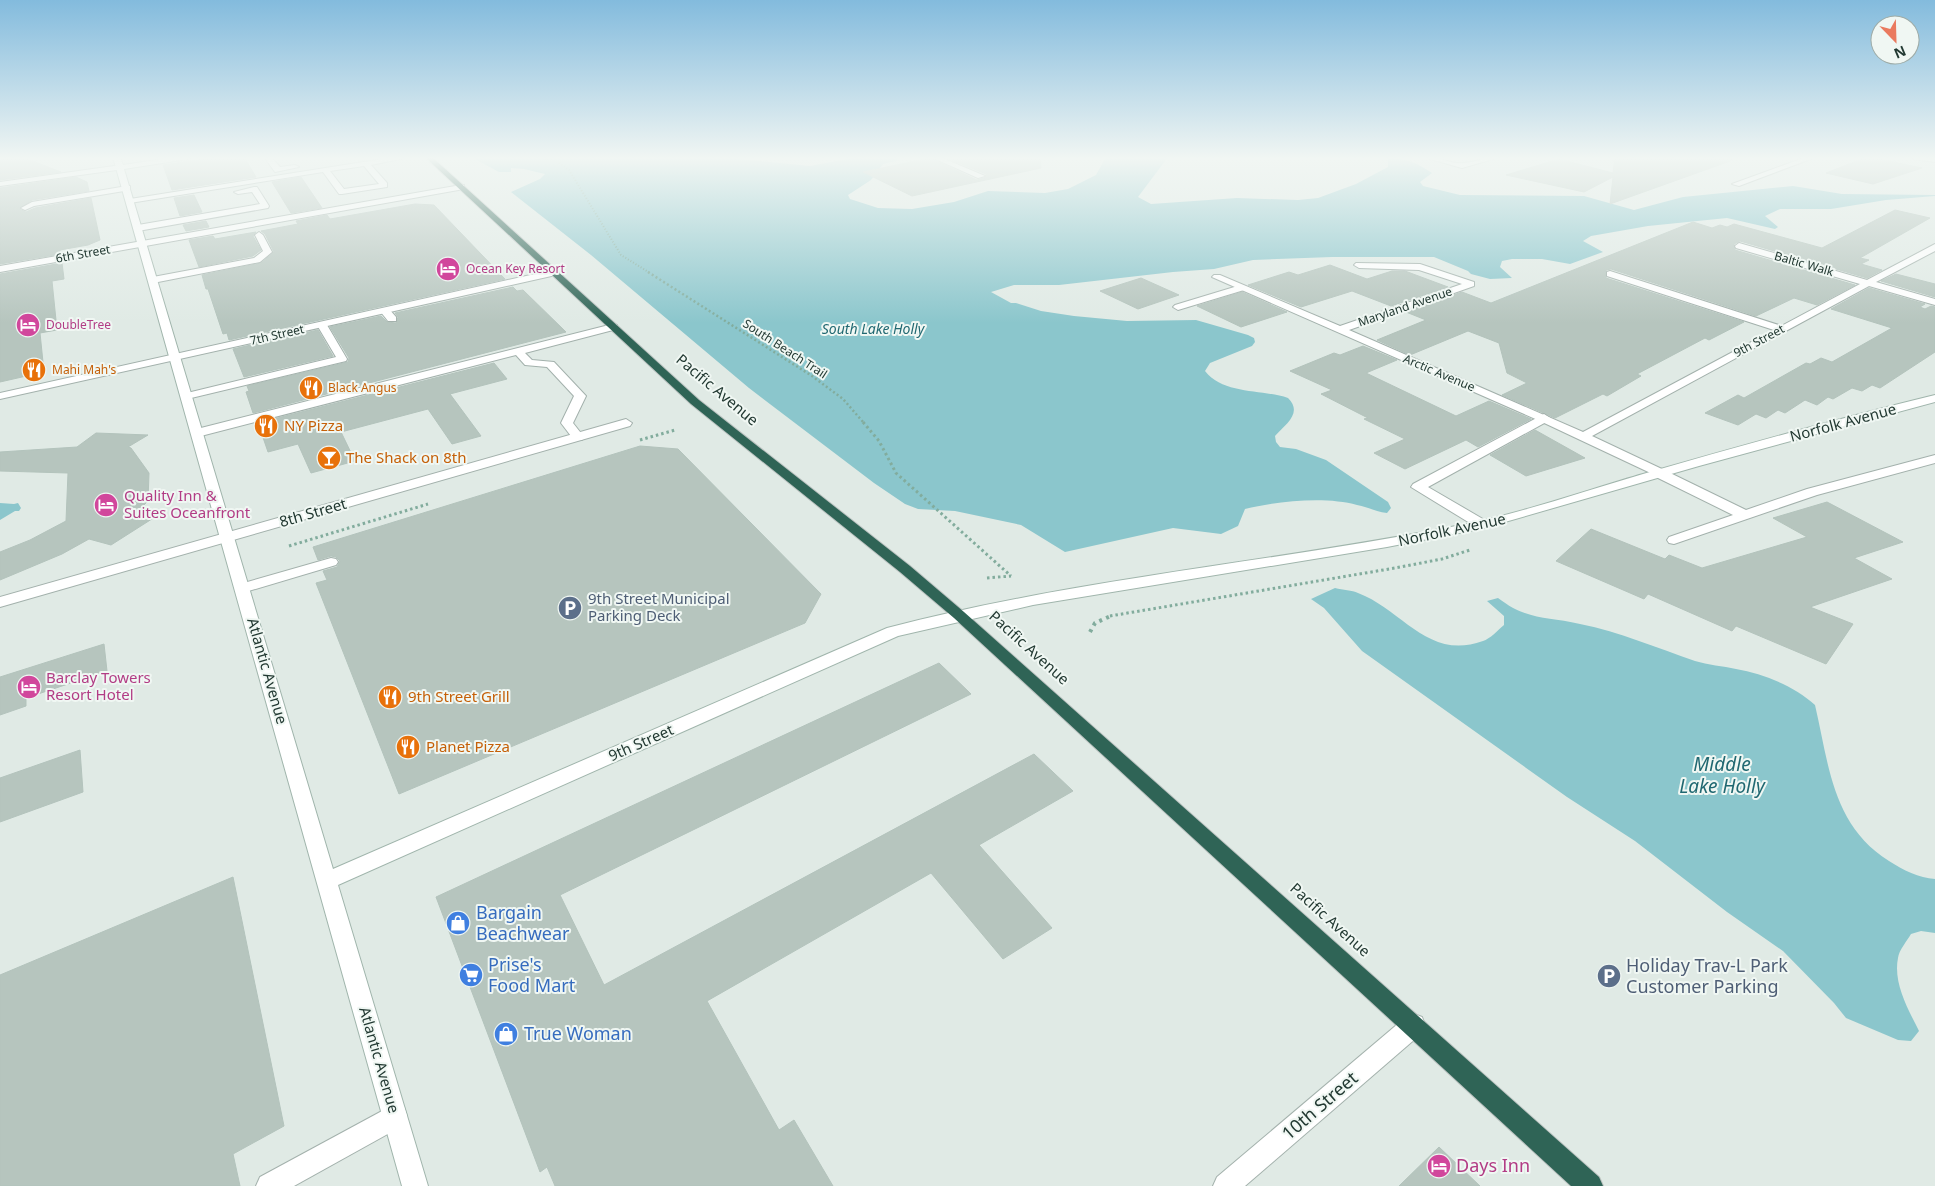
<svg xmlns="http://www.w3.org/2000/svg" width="1935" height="1186" font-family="'Noto Sans',sans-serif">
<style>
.water{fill:#8bc6cc}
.building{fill:#b6c5be;stroke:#b3c3bc}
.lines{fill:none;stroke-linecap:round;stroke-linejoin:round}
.lane-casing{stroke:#a3b1ac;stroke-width:2}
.street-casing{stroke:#a3b1ac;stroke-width:2}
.secondary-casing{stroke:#a0b5ac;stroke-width:2}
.highway-casing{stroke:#bdc4c2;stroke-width:2}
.path-far3{stroke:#82ac9d;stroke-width:2;stroke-dasharray:1 2;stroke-linecap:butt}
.path-far2{stroke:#82ac9d;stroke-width:2.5;stroke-dasharray:2 2.5;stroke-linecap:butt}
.path-far1{stroke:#82ac9d;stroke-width:3;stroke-dasharray:2.5 3;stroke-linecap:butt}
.path{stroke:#82ac9d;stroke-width:4;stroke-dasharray:3 4.5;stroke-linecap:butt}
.lane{fill:#fff;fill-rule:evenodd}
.street{fill:#fff;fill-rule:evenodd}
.secondary{fill:#fff;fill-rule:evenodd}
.highway{fill:#2f6456;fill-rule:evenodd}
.labels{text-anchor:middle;stroke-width:4;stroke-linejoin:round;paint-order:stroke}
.far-street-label{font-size:12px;fill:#223932;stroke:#f0f7f3}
.far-hotel-label{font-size:12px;fill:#b23c85;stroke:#f0f7f3;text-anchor:start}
.far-food-label{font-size:12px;fill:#c56008;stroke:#f0f7f3;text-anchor:start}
.far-water-label{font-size:14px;font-style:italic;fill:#206871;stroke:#f0f7f3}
.street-label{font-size:15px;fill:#223932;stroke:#f0f7f3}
.food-label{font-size:15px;fill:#c56008;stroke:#f0f7f3;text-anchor:start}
.hotel-label{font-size:15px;fill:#b23c85;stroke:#f0f7f3;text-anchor:start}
.service-label{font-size:15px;fill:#4e5e75;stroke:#f0f7f3;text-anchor:start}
.near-shop-label{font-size:18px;fill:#366cbe;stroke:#f0f7f3;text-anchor:start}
.near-service-label{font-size:18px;fill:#4e5e75;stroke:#f0f7f3;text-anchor:start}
.near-street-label{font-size:18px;fill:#223932;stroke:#f0f7f3}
.near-hotel-label{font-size:18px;fill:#b23c85;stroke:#f0f7f3;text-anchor:start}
.near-water-label{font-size:19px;font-style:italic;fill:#206871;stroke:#f0f7f3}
</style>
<rect width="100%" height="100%" fill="#e0eae5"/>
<g class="water">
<path d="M471 157H732L738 159 810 166 858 157H899L896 161 883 164 871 180 848 195 850 199 878 208 912 209 954 202 988 191 1045 193 1068 189 1096 175 1106 157H1168L1138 197 1151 204 1237 198 1298 200 1318 198 1356 184 1388 167V158C1408 159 1415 162 1432 173L1420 182 1423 186 1460 195 1584 196 1634 210 1683 197 1793 186 1842 194 1935 195V196L1886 200 1831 209H1780L1765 216 1778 227 1775 229 1727 218 1648 226 1591 236 1583 241 1603 252 1570 264 1542 259H1512L1502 261 1500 267 1512 278 1490 279 1471 274 1468 271 1434 257H1332L1253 260 1214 269 1173 272 1059 285H1014L991 292 1011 303H1016L1041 311 1074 316 1127 321 1196 320 1248 335 1254 338 1255 342 1252 346 1210 363 1205 371C1224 395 1262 389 1288 398 1303 413 1286 424 1275 436L1276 442 1280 447 1296 449 1326 460 1388 502 1391 508 1387 513C1376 512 1368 507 1357 505 1326 496 1277 501 1245 509L1238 526 1221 534 1173 528 1065 552 1021 525 955 511 918 509 905 504 874 483 749 388 591 255 511 192 540 179 545 174 524 169 511 168V172H499Z"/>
<polygon points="0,503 14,504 18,503 21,508 19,511 15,511 0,520"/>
<path d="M1335 588C1343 590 1352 590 1358 593 1403 610 1428 661 1483 641 1490 639 1498 630 1504 625V616L1487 601 1498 598C1528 621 1546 616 1580 624 1620 632 1657 648 1695 661 1708 665 1723 666 1736 669 1764 674 1794 686 1815 705 1829 765 1832 825 1889 861 1903 870 1919 878 1935 879V933L1921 931 1911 934C1907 941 1899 950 1898 958 1893 983 1908 1009 1919 1031L1911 1041 1898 1040 1846 1018 1834 1003 1783 951 1727 912 1635 841 1567 797 1362 651 1324 608 1311 599Z"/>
</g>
<g class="building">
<polygon points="0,157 22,157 61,172 0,180"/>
<polygon points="218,157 244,157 256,177 172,190 163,165"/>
<polygon points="944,157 1040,157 1041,168 912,196 863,172 930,158 977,180 987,177 986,174"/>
<polygon points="1615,157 1733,157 1733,160 1610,204 1613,177 1584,192 1506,175 1559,159 1613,173"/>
<polygon points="1867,157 1870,157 1922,168 1873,184 1826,173"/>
<polygon points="76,177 87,182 89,191 32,200 19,209 26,212 35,208 91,198 100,240 88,245 60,250 60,254 0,264 0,188"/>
<polygon points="301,177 322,208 291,213 272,182"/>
<polygon points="194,195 202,212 180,216 174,198"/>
<polygon points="415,204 434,205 505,279 229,340 227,333 223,334 208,289 206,289 202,275 261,263 274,252 265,234 261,231 298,224 296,221 327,215 330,219"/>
<polygon points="1895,210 1930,218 1860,258 1869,260 1861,264 1882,270 1867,278 1740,241 1734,244 1735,250 1855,285 1817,305 1794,298 1756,316 1611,269 1606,270 1606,278 1744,322 1709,340 1705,338 1637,374 1641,376 1607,396 1603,394 1555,418 1502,395 1527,383 1507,373 1499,343 1468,331 1410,355 1377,340 1426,320 1406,312 1462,292 1491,303 1693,222 1712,228 1720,225 1727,227 1734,224 1822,248"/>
<polygon points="206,221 209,227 186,231 183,225"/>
<polygon points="256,232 253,236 261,250 253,256 199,267 189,240 213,236 215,239"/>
<polygon points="62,263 64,279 52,281 57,330 40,333 44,372 0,382 0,274"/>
<polygon points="1330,265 1367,279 1392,271 1405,271 1448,287 1391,306 1352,291 1301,307 1248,285 1289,272 1298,275"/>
<polygon points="1896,274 1935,284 1935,297 1881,281"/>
<polygon points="1141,278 1179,295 1138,309 1100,291"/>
<polygon points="513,287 517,291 523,290 566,332 253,413 246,392 249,391 247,386 348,362 349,358 330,327 381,316 387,322 396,323 398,317 395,313"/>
<polygon points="1869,288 1925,304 1920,307 1925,309 1931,306 1935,307 1935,352 1880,388 1872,385 1862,391 1852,388 1833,399 1828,397 1817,405 1805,400 1785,413 1778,410 1766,418 1756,414 1738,425 1705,413 1738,395 1744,398 1806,363 1810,364 1821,358 1832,362 1892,328 1831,309"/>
<polygon points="1242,292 1287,312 1241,327 1197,306"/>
<polygon points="318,330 333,356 244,377 233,349"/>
<polygon points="1363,346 1397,360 1366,373 1456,416 1489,401 1531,419 1478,447 1466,440 1405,469 1374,453 1405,439 1364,419 1368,418 1321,394 1332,390 1290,371 1334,353 1340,355"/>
<polygon points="494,363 507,379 450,394 481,436 452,444 428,409 341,432 355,461 311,473 298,444 268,452 258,423"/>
<polygon points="1535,430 1585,458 1526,476 1490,455"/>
<polygon points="96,433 148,435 128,447 131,448 149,473 148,501 138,511 166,510 111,545 89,539 62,554 0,580 0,552 30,540 66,521 68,473 0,471 0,452 77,447"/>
<polygon points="640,446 678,449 821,594 805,623 399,794 316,583 327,580 323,571 337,567 340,561 336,557 331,556 318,560 313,547"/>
<polygon points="1827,502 1903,542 1854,558 1892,579 1810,607 1853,624 1826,664 1736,626 1732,631 1648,594 1644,599 1556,561 1591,529 1665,559 1669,555 1702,568 1807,537 1773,518"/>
<polygon points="104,644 107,671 26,698 26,706 0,715 0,677"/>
<polygon points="939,663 971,694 560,895 604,985 1034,754 1073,791 979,845 1052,928 1003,959 931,873 707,1001 779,1130 794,1120 833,1186 555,1186 547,1167 540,1172 436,897"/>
<polygon points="80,750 83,792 0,822 0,778"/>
<polygon points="233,877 284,1126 233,1154 240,1186 0,1186 0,975"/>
<polygon points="1439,1147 1480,1186 1399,1186"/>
</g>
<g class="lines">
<g class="lane-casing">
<g id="lane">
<polygon points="264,157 271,157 280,167 295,165 299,167 275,172"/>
<path d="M395 157H410L371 165 387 183V187L342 194H339L323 172 130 203 126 201 130 199ZM364 166 379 184 344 189 330 171Z"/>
<polygon points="127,186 130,186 130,190 34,206 25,210 21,208 32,202"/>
<polygon points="254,187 257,187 269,206 268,208 138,231 134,228 138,225 260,204 252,192 238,194 234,192"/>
<polygon points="259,232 263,235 272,252 260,262 153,283 148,280 153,277 254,258 263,251 255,235"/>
<polygon points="1610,271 1785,327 1786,329 1785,331 1777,331 1607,276 1607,272"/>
<polygon points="1241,285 1244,286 1244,290 1178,310 1173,307 1175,305"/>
<polygon points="385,308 389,309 396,317 396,321 388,321 380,311"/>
<polygon points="322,322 327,325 347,359 346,361 187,399 181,396 183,394 336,357 317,325"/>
<polygon points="613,324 617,325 617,329 525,353 532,360 554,362 586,396 573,423 584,437 582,440 574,440 561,423 574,396 547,367 525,365 516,355 197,437 191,433 193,430"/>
<polygon points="1544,414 1550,418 1548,421 1428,487 1488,522 1490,525 1488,528 1478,528 1411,487 1413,484"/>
<polygon points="1935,455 1935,463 1817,495 1674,544 1669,543 1667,540 1669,537 1733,515 1654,476 1653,473 1659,469 1664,470 1746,510 1807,489"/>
<polygon points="331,558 336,559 338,562 336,565 242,593 237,591 235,588 237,585"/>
<polygon points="395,1104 404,1107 407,1116 404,1125 294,1186 256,1186 260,1177"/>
</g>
</g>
<g class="street-casing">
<g id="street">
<polygon points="931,157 940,157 985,176 978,178"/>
<path d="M1423 157C1437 155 1450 165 1464 163 1476 162 1487 156 1500 157L1462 168Z"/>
<polygon points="1806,157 1816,157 1739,186 1732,184"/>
<polygon points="121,165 124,165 124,169 0,186 0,182"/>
<polygon points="461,185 464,185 464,189 0,272 0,266"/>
<polygon points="1739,243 1867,280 1935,244 1935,251 1876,282 1935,299 1935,305 1869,286 1592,436 1664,470 1665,473 1664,476 1659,477 1540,421 1212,277 1214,275 1220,275 1340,326 1462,284 1419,270 1359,268 1354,265 1356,263 1420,264 1474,282 1474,286 1349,330 1583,432 1860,284 1736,248 1735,246"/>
<polygon points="553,270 558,273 556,275 0,399 0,393"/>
<polygon points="626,419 632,423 630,426 0,607 0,597"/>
<polygon points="1414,1014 1422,1017 1425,1025 1422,1033 1245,1186 1213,1186 1217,1177 1406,1017"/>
</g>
</g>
<g class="secondary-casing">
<g id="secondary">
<path d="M113 157H120L123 165 176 157H192L188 159 124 169 333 869 887 628C1074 579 1267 563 1456 526 1520 514 1581 492 1643 474 1740 446 1837 419 1935 395V402L1699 466 1484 528 1387 547 1033 605 898 636 338 885 428 1186H402Z"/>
<polygon points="1913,157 1935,158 1935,162 1913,159"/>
</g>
</g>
<g class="highway-casing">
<polygon id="highway" points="425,157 432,157 699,400 910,566 964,612 1599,1177 1603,1186 1571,1186 954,618 900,572 691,404"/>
</g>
<polyline class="path-far3" points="539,157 558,162 569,170 621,255 650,273"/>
<polyline class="path-far2" points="648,272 812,376 843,399 864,423"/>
<g class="path-far1">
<polyline points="863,422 879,441 896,473 1011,576"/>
<polyline points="640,440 675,430"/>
<polyline points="289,546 428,504"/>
<polyline points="987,578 1011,576"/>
<polyline points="1110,616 1395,568 1442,559 1470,550"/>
</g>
<polyline class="path" points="1090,632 1095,623 1113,615"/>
<use href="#lane" class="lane"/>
<use href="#street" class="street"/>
<use href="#secondary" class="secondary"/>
<use href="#highway" class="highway"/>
</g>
<linearGradient id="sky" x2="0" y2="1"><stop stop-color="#83bbdd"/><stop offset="0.49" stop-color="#f1f6f3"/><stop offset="1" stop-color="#f1f6f3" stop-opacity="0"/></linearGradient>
<rect width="1935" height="323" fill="url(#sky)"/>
<defs>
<g id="hotel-disc" transform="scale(1.25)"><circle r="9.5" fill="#d1479c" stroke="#f0f7f3"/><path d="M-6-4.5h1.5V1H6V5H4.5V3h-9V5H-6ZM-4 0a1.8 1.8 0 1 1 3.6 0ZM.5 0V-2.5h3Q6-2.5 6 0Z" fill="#fff"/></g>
<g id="restaurant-disc" transform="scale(1.25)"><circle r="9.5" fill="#e8710a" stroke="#f0f7f3"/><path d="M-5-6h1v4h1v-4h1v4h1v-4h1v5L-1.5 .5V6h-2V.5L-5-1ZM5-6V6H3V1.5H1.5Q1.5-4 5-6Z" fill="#fff"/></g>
<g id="bar-disc" transform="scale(1.25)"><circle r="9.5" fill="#e8710a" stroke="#f0f7f3"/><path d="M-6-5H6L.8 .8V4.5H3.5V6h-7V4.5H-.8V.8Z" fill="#fff"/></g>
<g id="parking-disc" transform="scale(1.25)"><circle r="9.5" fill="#5c6f8a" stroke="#f0f7f3"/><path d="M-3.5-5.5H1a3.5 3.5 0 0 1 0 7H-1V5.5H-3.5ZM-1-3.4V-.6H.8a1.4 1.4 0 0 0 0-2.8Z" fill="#fff"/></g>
<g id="shop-disc" transform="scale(1.25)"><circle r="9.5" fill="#3f7fe0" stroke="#f0f7f3"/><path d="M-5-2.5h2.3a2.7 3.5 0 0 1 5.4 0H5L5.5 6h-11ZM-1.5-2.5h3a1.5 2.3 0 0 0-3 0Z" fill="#fff"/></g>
<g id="supermarket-disc" transform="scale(1.25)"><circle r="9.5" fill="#3f7fe0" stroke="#f0f7f3"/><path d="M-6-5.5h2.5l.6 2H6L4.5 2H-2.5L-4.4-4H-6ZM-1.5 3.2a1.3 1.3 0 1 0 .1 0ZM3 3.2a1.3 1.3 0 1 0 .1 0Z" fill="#fff"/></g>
</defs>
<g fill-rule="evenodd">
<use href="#hotel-disc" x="448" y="269"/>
<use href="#hotel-disc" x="28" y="325"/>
<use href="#restaurant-disc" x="34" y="370"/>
<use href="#restaurant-disc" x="311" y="388"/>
<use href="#restaurant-disc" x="266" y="426"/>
<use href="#bar-disc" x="329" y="458"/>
<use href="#hotel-disc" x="106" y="505"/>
<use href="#parking-disc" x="570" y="608"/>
<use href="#hotel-disc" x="29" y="687"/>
<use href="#restaurant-disc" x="390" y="697"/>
<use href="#restaurant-disc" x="408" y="747"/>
<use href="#shop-disc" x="458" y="923"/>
<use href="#supermarket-disc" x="471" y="975"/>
<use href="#parking-disc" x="1609" y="976"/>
<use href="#shop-disc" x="506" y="1034"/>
<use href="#hotel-disc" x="1439" y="1166"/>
</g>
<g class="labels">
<g class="far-street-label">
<text transform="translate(83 254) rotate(-10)" y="4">6th Street</text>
<text transform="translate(1804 264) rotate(16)" y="4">Baltic Walk</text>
<text transform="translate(1405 307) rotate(-19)" y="4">Maryland Avenue</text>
<text transform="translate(277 335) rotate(-13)" y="4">7th Street</text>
<text transform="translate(1759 341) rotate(-28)" y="4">9th Street</text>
<text transform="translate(785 349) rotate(33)" y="4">South Beach Trail</text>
<text transform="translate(1439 373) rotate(23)" y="4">Arctic Avenue</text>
</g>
<g class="far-hotel-label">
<text x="466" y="273">Ocean Key Resort</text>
<text x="46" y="329">DoubleTree</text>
</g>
<g class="far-food-label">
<text x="52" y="374">Mahi Mah's</text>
<text x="328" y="392">Black Angus</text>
</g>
<g class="far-water-label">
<text x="873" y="334">South Lake Holly</text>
</g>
<g class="street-label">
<text transform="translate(717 390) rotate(40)" y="5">Pacific Avenue</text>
<text transform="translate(1843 423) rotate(-15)" y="5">Norfolk Avenue</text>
<text transform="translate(313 513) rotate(-16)" y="5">8th Street</text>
<text transform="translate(1452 530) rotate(-12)" y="5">Norfolk Avenue</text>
<text transform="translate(1029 648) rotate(42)" y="5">Pacific Avenue</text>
<text transform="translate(267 671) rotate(74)" y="5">Atlantic Avenue</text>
<text transform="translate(641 743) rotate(-24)" y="5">9th Street</text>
<text transform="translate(1330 920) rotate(42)" y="5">Pacific Avenue</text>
<text transform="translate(379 1060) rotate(74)" y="5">Atlantic Avenue</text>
</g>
<g class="food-label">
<text x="284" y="431">NY Pizza</text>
<text x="346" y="463">The Shack on 8th</text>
<text x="408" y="702">9th Street Grill</text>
<text x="426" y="752">Planet Pizza</text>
</g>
<g class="hotel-label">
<text x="124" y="501">Quality Inn &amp;<tspan x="124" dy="17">Suites Oceanfront</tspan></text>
<text x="46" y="683">Barclay Towers<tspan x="46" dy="17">Resort Hotel</tspan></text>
</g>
<g class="service-label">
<text x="588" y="604">9th Street Municipal<tspan x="588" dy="17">Parking Deck</tspan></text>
</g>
<g class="near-shop-label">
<text x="476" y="919">Bargain<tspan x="476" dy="21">Beachwear</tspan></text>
<text x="488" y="971">Prise's<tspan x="488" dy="21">Food Mart</tspan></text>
<text x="524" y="1040">True Woman</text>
</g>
<g class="near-service-label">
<text x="1626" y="972">Holiday Trav-L Park<tspan x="1626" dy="21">Customer Parking</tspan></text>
</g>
<g class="near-street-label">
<text transform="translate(1320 1106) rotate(-41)" y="6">10th Street</text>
</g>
<g class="near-hotel-label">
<text x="1456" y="1172">Days Inn</text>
</g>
<g class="near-water-label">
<text x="1722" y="771">Middle<tspan x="1722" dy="22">Lake Holly</tspan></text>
</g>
</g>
<g transform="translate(1895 40) rotate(157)"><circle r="24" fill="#f0f7f3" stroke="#9eaba6"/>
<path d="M0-4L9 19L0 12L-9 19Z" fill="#ea7a5f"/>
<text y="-8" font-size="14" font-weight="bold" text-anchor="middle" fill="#223932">N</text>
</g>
</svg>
